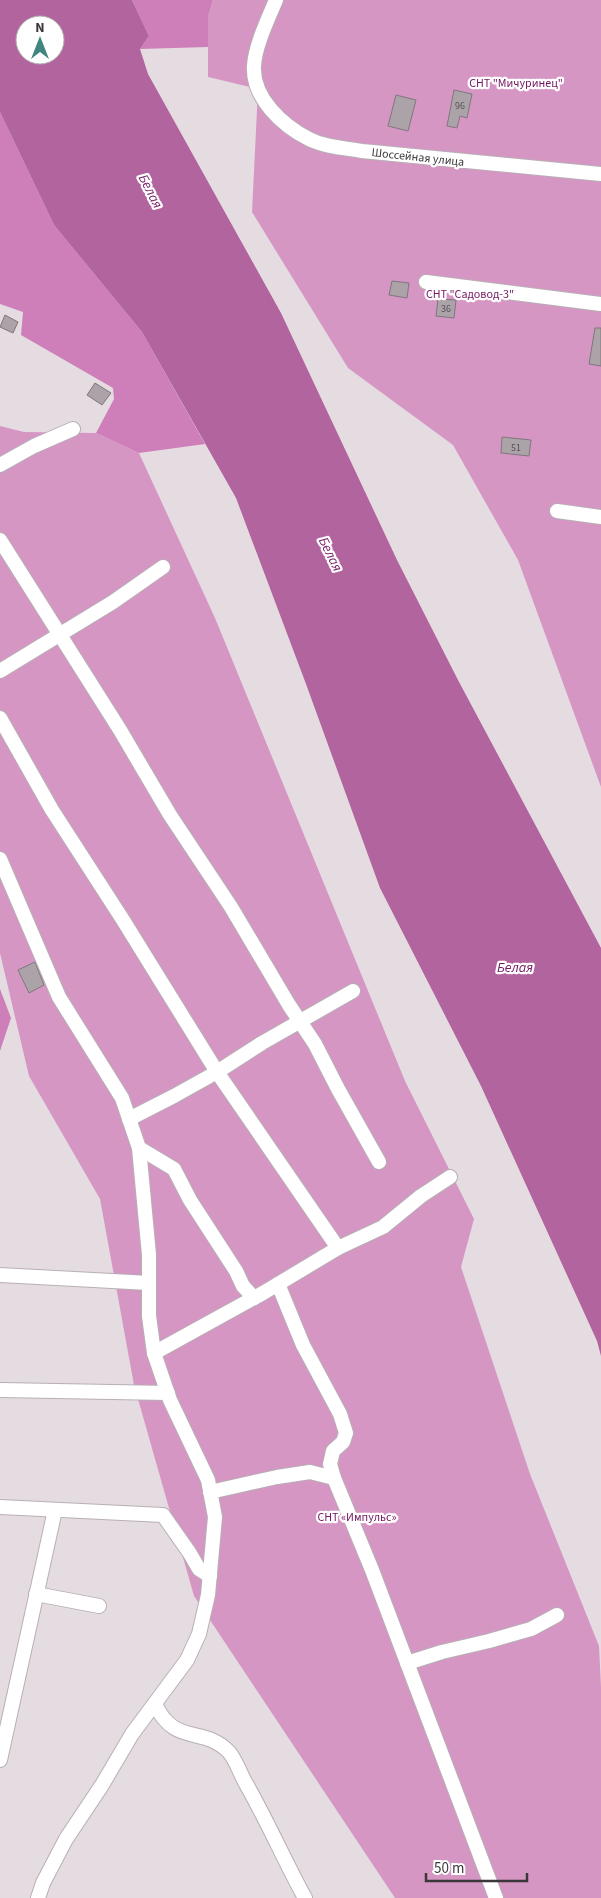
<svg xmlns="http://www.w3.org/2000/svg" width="601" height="1898" font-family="'Source Sans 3',sans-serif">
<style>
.green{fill:#d696c4}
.forest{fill:#ce7fb9}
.water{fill:#b1649d;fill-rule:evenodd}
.building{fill:#aca3a9;stroke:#7f777c}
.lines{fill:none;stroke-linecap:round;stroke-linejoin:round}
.minor-casing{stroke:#b8afb5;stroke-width:16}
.minor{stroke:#fff;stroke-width:14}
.labels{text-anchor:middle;stroke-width:4.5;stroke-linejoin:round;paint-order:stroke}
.number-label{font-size:10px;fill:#575256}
.park-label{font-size:12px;fill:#751863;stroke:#fff}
.street-label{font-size:12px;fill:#3b373a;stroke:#fff}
.water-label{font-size:14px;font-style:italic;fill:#781b66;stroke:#fff}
</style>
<rect width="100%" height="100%" fill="#e5dce2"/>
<g class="green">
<polygon points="213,0 601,0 601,787 518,560 453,445 348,368 252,212 258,89 208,77 208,17"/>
<polygon points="0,426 24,432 96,433 139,453 215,618 405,1081 474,1219 461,1267 530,1474 599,1646 601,1687 601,1898 395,1898 194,1596 134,1385 100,1199 29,1076 0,953"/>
</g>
<g class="forest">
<polygon points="132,0 213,0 208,17 208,47 140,49 149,36"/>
<polygon points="0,112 54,225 142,332 205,444 139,453 96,433 114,399 113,388 21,335 23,312 0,304"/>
<polygon points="0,989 11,1018 0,1051"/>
</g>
<path class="water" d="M0 0H132L149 36 140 49 148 74 281 313 397 560 458 680 601 948V1356L597 1341 481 1086 380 888 306 684 236 498 142 332 54 225 0 112ZM25 25H55V55H25Z"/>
<g class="building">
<polygon points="454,90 472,94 467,118 460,116 457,128 447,126"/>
<polygon points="396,95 416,100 408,131 388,126"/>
<polygon points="392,281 409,283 407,298 389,295"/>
<polygon points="438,299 456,300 454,318 436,316"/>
<polygon points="5,315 18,322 13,333 0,327"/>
<polygon points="595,328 601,328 601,366 589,364"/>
<polygon points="95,383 111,393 102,405 87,395"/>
<polygon points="502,437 531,440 529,456 501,453"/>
<polygon points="35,962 44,985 29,993 18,970"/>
</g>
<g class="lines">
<g class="minor-casing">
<g id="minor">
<path d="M276 0C268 19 255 46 254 66 252 98 283 126 309 139 325 147 344 148 362 151L601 174"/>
<polyline points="426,282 601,304"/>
<polyline points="0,465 34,446 73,429"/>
<polyline points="557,511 601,517"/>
<polyline points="0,540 120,730 170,815 231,907 289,1005 315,1044 338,1089 379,1162"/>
<polyline points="0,671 113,602 163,567"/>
<polyline points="0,718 52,810 123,920 217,1072 338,1248"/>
<polyline points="0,859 59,997 122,1098 139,1148 149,1255 149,1316 154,1353 170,1400 208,1480 215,1517 208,1595 199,1634 187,1660 132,1734 102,1785 66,1839 43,1883 38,1898"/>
<polyline points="129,1119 174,1096 217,1072 262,1043 353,991"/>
<polyline points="139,1148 174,1169 190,1200 236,1271 243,1286 254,1298"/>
<polyline points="0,1275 149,1283"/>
<polyline points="278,1284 303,1345 340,1414 346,1433 343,1442 333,1451 330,1464 334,1478 372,1570 496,1898"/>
<polyline points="154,1353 263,1293 338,1248 383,1227 421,1196 450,1177"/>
<polyline points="0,1390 168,1393"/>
<polyline points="210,1492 277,1477 310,1472 334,1478"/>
<polyline points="0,1507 163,1515 189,1552 199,1569 210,1576"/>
<polyline points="36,1594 99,1606"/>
<polyline points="407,1663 442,1652 489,1641 531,1629 557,1615"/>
<path d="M155 1704C175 1747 203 1725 229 1752 236 1760 240 1773 245 1782 267 1820 284 1860 305 1898"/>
<polyline points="0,1760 55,1510"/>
</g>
</g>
<use href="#minor" class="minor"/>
</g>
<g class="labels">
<g class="number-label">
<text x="460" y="109">96</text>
<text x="446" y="312">36</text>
<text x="516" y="451">51</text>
</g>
<g class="park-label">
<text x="516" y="87">СНТ "Мичуринец"</text>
<text x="470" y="298">СНТ "Садовод-3"</text>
<text x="357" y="1521">СНТ «Импульс»</text>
</g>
<g class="street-label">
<text transform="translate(418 157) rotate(6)" y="4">Шоссейная улица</text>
</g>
<g class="water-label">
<text transform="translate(151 191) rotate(63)" y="5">Белая</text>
<text transform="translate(331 554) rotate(64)" y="5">Белая</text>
<text x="515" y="972">Белая</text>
</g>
</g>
<g transform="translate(40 40)"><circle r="24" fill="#ffffff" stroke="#b1afb0"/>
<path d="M0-4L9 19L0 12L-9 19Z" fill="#3f867f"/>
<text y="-8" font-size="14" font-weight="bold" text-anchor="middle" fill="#3b373a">N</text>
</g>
<path d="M426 1873v8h101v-8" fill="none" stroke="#3b373a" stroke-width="2.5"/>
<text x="434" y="1873" font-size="15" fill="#3b373a" stroke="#ffffff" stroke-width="4" paint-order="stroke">50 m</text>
</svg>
